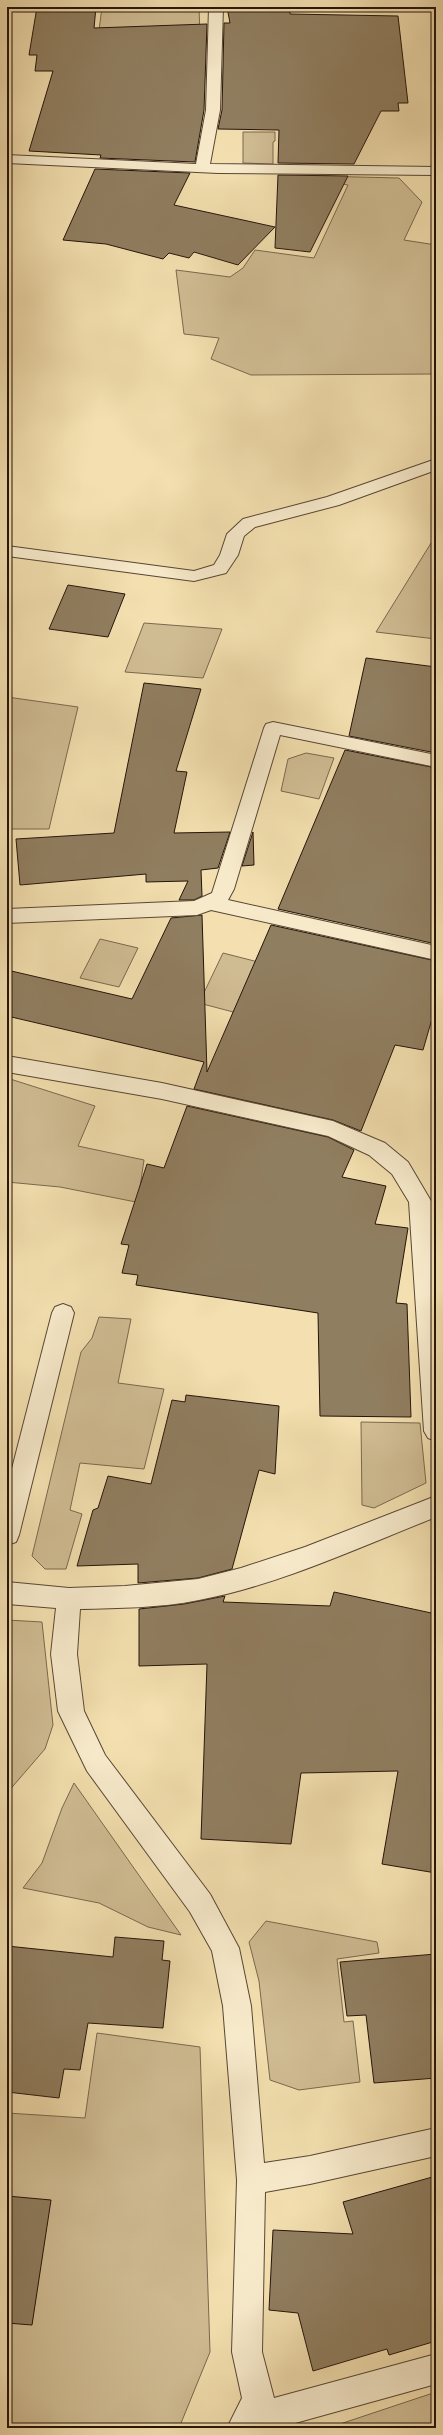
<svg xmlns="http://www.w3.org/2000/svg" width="443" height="2435" font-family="Vollkorn,serif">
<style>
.green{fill:#d0bc93;stroke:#7a684f}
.building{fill:#907e60;stroke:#25140b}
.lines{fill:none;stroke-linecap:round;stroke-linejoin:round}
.minor-casing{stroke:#584734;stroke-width:2}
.minor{fill:#f7eacb;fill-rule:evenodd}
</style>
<rect width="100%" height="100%" fill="#f3dfaf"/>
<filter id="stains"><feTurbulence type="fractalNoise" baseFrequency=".005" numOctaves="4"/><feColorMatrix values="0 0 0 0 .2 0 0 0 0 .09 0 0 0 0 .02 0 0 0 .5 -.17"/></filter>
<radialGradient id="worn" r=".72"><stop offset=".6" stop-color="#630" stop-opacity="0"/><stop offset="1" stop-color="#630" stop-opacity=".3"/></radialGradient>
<g class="green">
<polygon points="102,7 199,7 202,91 91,92"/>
<polygon points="243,132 275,132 275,141 273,142 273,164 243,163"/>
<polygon points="317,176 399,178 422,202 404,240 436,245 436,374 251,375 211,359 219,338 184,334 176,270 230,277 243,268 255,250 314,258 348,185 309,178"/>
<polygon points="436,535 436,639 376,632"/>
<polygon points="144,623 222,629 203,678 125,672"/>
<polygon points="7,697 78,707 49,829 7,829"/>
<polygon points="306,753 334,758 319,799 281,791 288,759"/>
<polygon points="100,939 138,948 119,987 80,978"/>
<polygon points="223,953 262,963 237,1013 199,1003"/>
<polygon points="7,1078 95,1106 78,1146 144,1160 140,1187 141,1203 60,1187 7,1182"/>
<polygon points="99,1317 131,1319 118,1383 164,1389 144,1469 80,1463 70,1510 82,1514 66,1569 45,1569 32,1556 81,1352 92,1338"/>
<polygon points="361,1422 420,1423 426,1483 374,1508 362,1505"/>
<polygon points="7,1620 42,1622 53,1725 45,1749 7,1793"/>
<polygon points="74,1783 181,1935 148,1927 99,1903 23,1888 42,1863 62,1808"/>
<polygon points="266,1921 377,1942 379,1953 337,1959 344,2022 353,2021 360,2082 299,2090 270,2080 259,1981 249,1942"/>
<polygon points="97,2033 200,2047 210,2352 179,2428 7,2428 7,2113 85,2118"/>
<polygon points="436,2392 436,2428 328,2428"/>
</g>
<g class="building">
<polygon points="37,7 96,7 94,28 207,24 204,110 195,162 100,158 101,155 29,151 53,71 35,71 37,55 29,55"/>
<polygon points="227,7 290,7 290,14 398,16 408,103 398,103 399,111 381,111 354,164 278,163 279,130 218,129 222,110 224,23 230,23"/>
<polygon points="95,169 190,173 174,205 275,227 238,265 194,252 189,258 169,253 163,259 106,244 63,240"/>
<polygon points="278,175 348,176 310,252 275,248"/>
<polygon points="68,585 125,594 108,637 49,629"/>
<polygon points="366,658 436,667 436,753 349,736"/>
<polygon points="144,683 201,689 176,771 187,772 174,833 230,832 218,868 201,870 202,896 194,900 179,900 188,881 146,882 146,874 20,885 16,839 114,833"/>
<polygon points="345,750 436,768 436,944 278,909"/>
<polygon points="253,832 254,865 242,866"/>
<polygon points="202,915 207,1072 271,925 436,961 436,1005 423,1050 395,1045 361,1131 333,1120 194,1089 204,1062 7,1016 7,970 132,999 171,918"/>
<polygon points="187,1106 328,1137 354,1150 342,1177 386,1186 375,1224 408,1228 396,1303 407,1304 411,1417 320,1416 318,1313 136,1285 138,1275 122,1273 129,1245 121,1244 147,1164 164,1168"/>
<polygon points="186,1395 279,1406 275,1474 259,1470 232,1569 198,1578 138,1583 138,1564 77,1566 93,1510 98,1508 108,1476 151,1484 172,1400 185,1402"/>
<polygon points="334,1592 436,1614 436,1873 382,1864 398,1771 301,1773 291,1844 201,1839 207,1664 139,1666 139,1609 184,1604 225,1596 223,1602 330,1606"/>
<polygon points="115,1937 164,1941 162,1960 170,1961 163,2028 88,2023 80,2070 64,2069 59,2098 7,2092 7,1946 113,1957"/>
<polygon points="436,1954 436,2078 374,2083 366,2015 347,2016 340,1962"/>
<polygon points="436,2176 436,2341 389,2355 387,2349 313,2371 298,2313 269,2310 273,2230 353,2234 343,2202"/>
<polygon points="7,2196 51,2200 32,2325 7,2323"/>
</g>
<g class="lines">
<g class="minor-casing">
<g id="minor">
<polygon points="209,7 223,7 220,110 210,164 436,167 436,175 218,173 7,163 7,155 196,164 206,110"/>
<polygon points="436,459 436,470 339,505 255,527 244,536 238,555 226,573 194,581 7,556 7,546 194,571 214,565 220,555 227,534 243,519 327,497"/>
<polygon points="273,722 436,755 436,767 280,735 234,889 228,900 436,946 436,960 211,910 197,915 7,923 7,909 194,901 212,893 264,728 266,724"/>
<polygon points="7,1056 162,1083 333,1121 385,1143 408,1162 431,1201 436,1270 436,1441 428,1438 424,1431 409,1202 392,1174 369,1155 328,1136 162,1099 7,1072"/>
<polygon points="63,1304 71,1307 74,1313 19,1535 16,1542 7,1545 7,1488 52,1313 55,1307"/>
<path d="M436 1496V1517C360 1547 279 1585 199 1600 160 1608 119 1608 80 1609L77 1654 84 1711 105 1755 210 1894 239 1948 251 2006 264 2163 310 2156 436 2128V2156L310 2184 265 2192 262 2352 274 2398 436 2354V2384L288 2425 289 2428H227L242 2398 232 2352 237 2180 223 2006 212 1951 190 1912 87 1771 58 1711 51 1654 56 1608 7 1604V1582L69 1588 125 1586 198 1579 241 1568 305 1547Z"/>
</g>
</g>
<use href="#minor" class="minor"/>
</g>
<rect width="443" height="2435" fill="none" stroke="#f3dfaf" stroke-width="24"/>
<rect x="8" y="8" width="427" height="2419" fill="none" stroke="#25140b" stroke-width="2"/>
<rect x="12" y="12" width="419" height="2411" fill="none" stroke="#25140b"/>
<rect width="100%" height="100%" filter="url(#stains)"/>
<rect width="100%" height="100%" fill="url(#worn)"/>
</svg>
